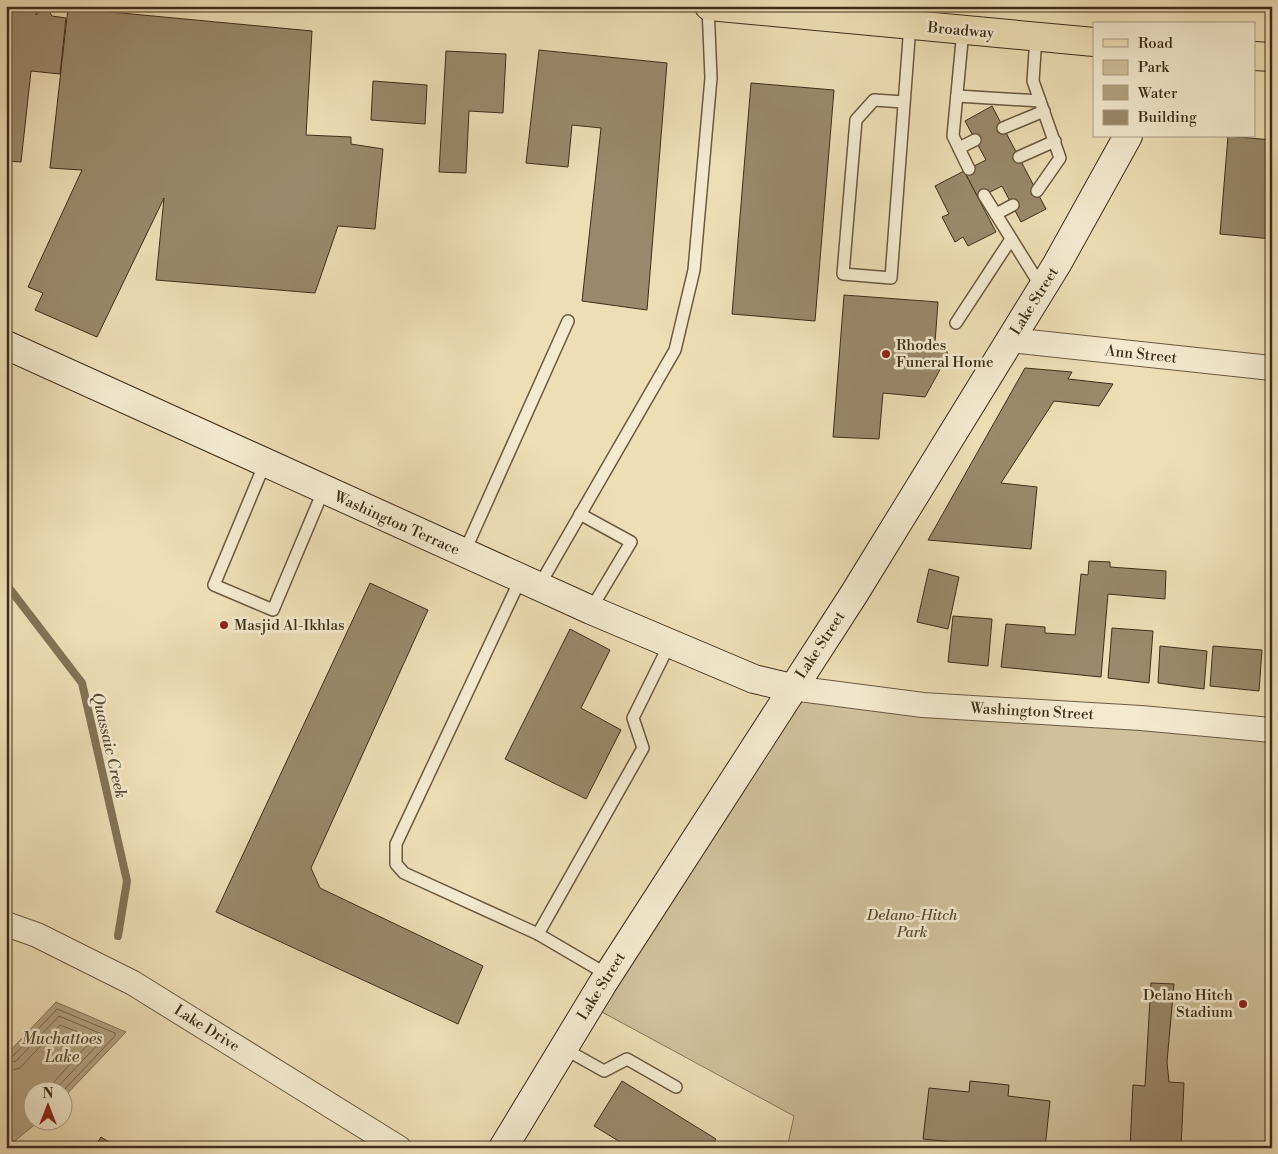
<svg xmlns="http://www.w3.org/2000/svg" width="1278" height="1154" font-family="'Libre Bodoni',serif">
<style>
.green{fill:#d0c09c;stroke:#88765c}
.water{fill:#b2a281;stroke:#847358}
.lines{fill:none;stroke-linecap:round;stroke-linejoin:round}
.shore{stroke:#78684e;stroke-width:1}
.stream{stroke:#847358;stroke-width:8}
.building{fill:#9a896c;stroke:#3f2d1b}
.lane-casing{stroke:#6b5942;stroke-width:14}
.street-casing{stroke:#6b5942;stroke-width:26}
.secondary-casing{stroke:#3f2d1b;stroke-width:30}
.primary-casing{stroke:#3f2d1b;stroke-width:30}
.lane{stroke:#f4ead0;stroke-width:11}
.street{stroke:#f4ead0;stroke-width:24}
.secondary{stroke:#f4ead0;stroke-width:28}
.primary{stroke:#eedeb6;stroke-width:28}
.poi-dot{fill:#8f2418;stroke:#f4ead0;stroke-width:2}
.labels{text-anchor:middle;stroke-width:5;stroke-linejoin:round;paint-order:stroke}
.street-label{font-size:15px;fill:#3f2d1b;stroke:#f4ead0}
.poi-label{font-size:15px;fill:#3f2d1b;stroke:#f4ead0;text-anchor:start}
.park-label{font-size:15px;font-style:italic;fill:#5c4a35;stroke:#f4ead0}
.water-label{font-size:16px;font-style:italic;fill:#5c4a34;stroke:#f4ead0}
</style>
<rect width="100%" height="100%" fill="#eedeb6"/>
<filter id="stains"><feTurbulence type="fractalNoise" baseFrequency=".004" numOctaves="4"/><feColorMatrix values="0 0 0 0 .2 0 0 0 0 .09 0 0 0 0 .02 0 0 0 .5 -.17"/></filter>
<radialGradient id="worn" r=".72"><stop offset=".6" stop-color="#630" stop-opacity="0"/><stop offset="1" stop-color="#630" stop-opacity=".3"/></radialGradient>
<polygon class="green" points="792,688 1272,731 1272,1148 787,1148 794,1116 589,1005"/>
<polygon class="water" points="56,1002 126,1032 63,1098 62,1092 32,1092 32,1122 38,1122 6,1148 6,1055"/>
<g class="lines">
<g class="shore">
<polyline points="6,1058 12,1057 57,1009 115,1033 115,1036 62,1092"/>
<polyline points="6,1064 16,1061 59,1016 104,1035 104,1038 53,1092"/>
<polyline points="6,1072 20,1068 60,1025 91,1037 91,1041 45,1092"/>
</g>
<polyline class="stream" points="6,584 82,683 127,881 118,936"/>
</g>
<g class="building">
<polygon points="6,6 36,8 36,15 41,9 49,11 52,16 66,18 60,74 31,71 21,162 6,161"/>
<polygon points="68,8 312,31 306,135 351,137 351,144 383,149 375,229 338,226 315,293 156,280 164,198 97,337 35,310 43,293 28,287 82,170 50,168"/>
<polygon points="539,50 667,63 647,310 582,301 601,128 572,125 568,167 526,163"/>
<polygon points="446,51 506,54 503,113 469,111 466,173 439,172"/>
<polygon points="373,81 427,85 425,124 371,120"/>
<polygon points="751,83 834,90 815,321 732,314"/>
<polygon points="992,106 1046,209 1021,222 1002,186 978,198 964,171 986,160 965,121"/>
<polygon points="1228,136 1272,140 1272,239 1220,234"/>
<polygon points="964,171 996,232 968,246 963,237 955,242 942,217 949,214 935,186"/>
<polygon points="844,295 938,302 935,343 944,343 948,355 925,397 883,393 879,439 833,437"/>
<polygon points="1025,368 1072,372 1068,379 1113,384 1099,406 1054,401 1001,483 1037,487 1031,549 928,540"/>
<polygon points="1089,561 1110,562 1110,567 1166,571 1165,599 1108,594 1101,677 1001,667 1006,624 1045,627 1045,633 1075,635 1081,574 1088,575"/>
<polygon points="929,569 959,577 948,629 917,622"/>
<polygon points="370,583 428,610 311,868 320,888 483,966 458,1024 216,912"/>
<polygon points="953,616 992,619 988,666 948,662"/>
<polygon points="1112,628 1153,631 1149,683 1108,678"/>
<polygon points="570,629 610,650 581,708 621,730 586,799 505,759"/>
<polygon points="1160,646 1207,651 1204,689 1158,683"/>
<polygon points="1213,646 1262,650 1259,691 1210,686"/>
<polygon points="1151,983 1174,984 1167,1062 1169,1082 1184,1083 1181,1148 1130,1148 1133,1085 1145,1086"/>
<polygon points="622,1081 716,1139 710,1148 630,1148 594,1126"/>
<polygon points="970,1081 1009,1085 1008,1096 1050,1101 1045,1148 1009,1148 923,1139 929,1088 969,1092"/>
<polygon points="101,1137 119,1148 94,1148"/>
</g>
<g class="lines">
<g class="lane-casing">
<g id="lane">
<polyline points="963,30 953,136 969,169"/>
<polyline points="1036,37 1033,81 1060,158 1037,191"/>
<polyline points="957,96 1040,101"/>
<polyline points="904,102 874,100 856,120 843,274 891,278 910,25"/>
<polyline points="1003,128 1044,111"/>
<polyline points="959,148 975,140"/>
<polyline points="1019,157 1055,141"/>
<polyline points="984,195 1042,288"/>
<polyline points="996,214 1013,205"/>
<polyline points="956,323 1011,239"/>
<polyline points="265,463 214,585 273,610 324,489"/>
<polyline points="580,514 631,542 591,609"/>
<polyline points="464,553 568,321"/>
<polyline points="521,578 396,844 396,864 404,873 538,934 608,975"/>
<polyline points="539,586 675,350 694,270 711,78 708,6"/>
<polyline points="538,934 643,748 633,718 670,643"/>
<polyline points="563,1048 604,1071 627,1059 676,1087"/>
</g>
</g>
<g class="street-casing">
<g id="street">
<polyline points="1010,340 1272,368"/>
<polyline points="792,688 923,705 1141,718 1272,730"/>
<polyline points="6,924 37,935 133,983 399,1148"/>
</g>
</g>
<g class="secondary-casing">
<g id="secondary">
<polyline points="6,345 591,610 754,679 792,688"/>
<polyline points="503,1148 603,983 854,594 1057,264 1128,136"/>
</g>
</g>
<g class="primary-casing">
<g id="primary">
<polyline points="709,6 1094,42"/>
<polyline points="1254,56 1272,57"/>
</g>
</g>
<use href="#lane" class="lane"/>
<use href="#street" class="street"/>
<use href="#secondary" class="secondary"/>
<use href="#primary" class="primary"/>
</g>
<g class="poi-dot">
<circle cx="886" cy="354" r="5"/>
<circle cx="224" cy="625" r="5"/>
<circle cx="1243" cy="1004" r="5"/>
</g>
<g class="labels">
<g class="street-label">
<text transform="translate(961 30) rotate(5)" y="5">Broadway</text>
<text transform="translate(1034 301) rotate(-58)" y="5">Lake Street</text>
<text transform="translate(1141 354) rotate(6)" y="5">Ann Street</text>
<text transform="translate(397 523) rotate(24)" y="5">Washington Terrace</text>
<text transform="translate(820 645) rotate(-57)" y="5">Lake Street</text>
<text transform="translate(1032 711) rotate(3)" y="5">Washington Street</text>
<text transform="translate(601 986) rotate(-58)" y="5">Lake Street</text>
<text transform="translate(207 1028) rotate(32)" y="5">Lake Drive</text>
</g>
<g class="poi-label">
<text x="896" y="350">Rhodes<tspan x="896" dy="17">Funeral Home</tspan></text>
<text x="234" y="630">Masjid Al-Ikhlas</text>
<text x="1233" y="1000" text-anchor="end">Delano Hitch<tspan x="1233" dy="17">Stadium</tspan></text>
</g>
<g class="park-label">
<text x="912" y="920">Delano-Hitch<tspan x="912" dy="17">Park</tspan></text>
</g>
<g class="water-label">
<text transform="translate(110 745) rotate(77)" y="6">Quassaic Creek</text>
<text x="62" y="1044">Muchattoes<tspan x="62" dy="18">Lake</tspan></text>
</g>
</g>
<rect width="1278" height="1154" fill="none" stroke="#eedeb6" stroke-width="25"/>
<rect x="8" y="8" width="1263" height="1139" fill="none" stroke="#3f2d1b" stroke-width="2.5"/>
<rect x="12" y="12" width="1253" height="1129" fill="none" stroke="#3f2d1b"/>
<rect x="1093" y="22" width="162" height="115" fill="#f4ead0" stroke="#ac9e88"/>
<rect x="1103" y="39" width="25" height="8" fill="#eedeb6" stroke="#ac9e88"/>
<text x="1138" y="48" font-size="15" fill="#3f2d1b">Road</text>
<rect x="1103" y="60" width="25" height="15" fill="#d0c09c" stroke="#ac9e88"/>
<text x="1138" y="72" font-size="15" fill="#3f2d1b">Park</text>
<rect x="1103" y="85" width="25" height="15" fill="#b2a281" stroke="#ac9e88"/>
<text x="1138" y="98" font-size="15" fill="#3f2d1b">Water</text>
<rect x="1103" y="110" width="25" height="15" fill="#9a896c" stroke="#ac9e88"/>
<text x="1138" y="122" font-size="15" fill="#3f2d1b">Building</text>
<g transform="translate(48 1106)"><circle r="24" fill="#f4ead0" stroke="#ac9e88"/>
<path d="M0-4L9 19L0 12L-9 19Z" fill="#8f2418"/>
<text y="-8" font-size="14" font-weight="bold" text-anchor="middle" fill="#3f2d1b">N</text>
</g>
<rect width="100%" height="100%" filter="url(#stains)"/>
<rect width="100%" height="100%" fill="url(#worn)"/>
</svg>
